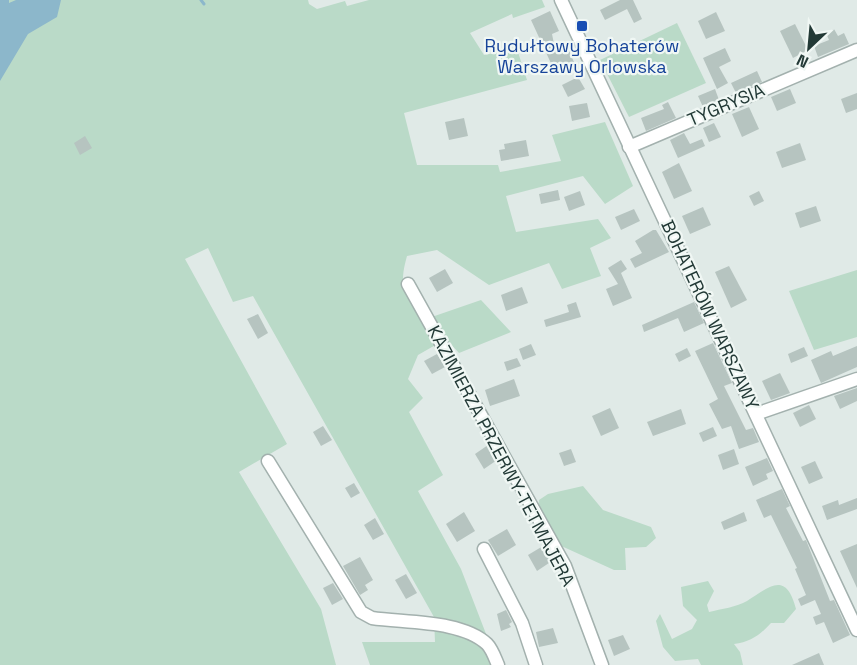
<svg xmlns="http://www.w3.org/2000/svg" width="857" height="665" font-family="'Space Grotesk',sans-serif">
<style>
.green{fill:#badac8}
.water{fill:#8cb7cb}
.lines{fill:none;stroke-linecap:round;stroke-linejoin:round}
.stream{stroke:#8cb7cb;stroke-width:3}
.building{fill:#b6c4c0}
.minor-casing{stroke:#a3b1ae;stroke-width:15}
.minor{stroke:#fff;stroke-width:12}
.transit-dot{fill:#1a4fb4;stroke:#f0f7f4;stroke-width:2}
.labels{text-anchor:middle;stroke-width:4.5;stroke-linejoin:round;paint-order:stroke}
.transit-label{font-size:18px;fill:#164399;stroke:#f0f7f4}
.street-label{font-size:18px;fill:#223936;stroke:#f0f7f4}
</style>
<rect width="100%" height="100%" fill="#e0eae7"/>
<g class="green">
<path d="M0 0H308L309 4 317 9 345 1 347 6 369 0H542L545 7 513 18 512 14 470 33 484 55 517 49 527 80 404 113 417 165H498L500 172 561 161 552 135 605 122 633 186 605 204 583 176 506 196 516 232 598 219 611 238 590 248 601 276 562 289 549 263 489 285 437 250 407 256C398 288 405 294 423 320L481 300 511 332 459 353 446 339 418 355 408 379 423 398 409 412 443 475 418 491 461 569 498 665H370L362 642H435L434 617 253 296 233 302 208 248 185 259 287 444 239 472 321 609 336 665H0Z"/>
<polygon points="677,23 706,83 629,117 600,60"/>
<polygon points="857,270 857,337 814,350 789,291"/>
<polygon points="583,486 603,510 651,527 656,538 646,547 625,548 626,570 614,570 557,544 538,511 539,500 548,494"/>
<path d="M708 581 714 591 707 605 709 612C721 609 737 607 747 601 769 587 786 570 796 609L784 623H771C760 635 751 642 734 644L740 652 743 665H701L698 659 675 661 663 647 656 621 660 614 672 639 692 629 697 620 683 606 681 587Z"/>
</g>
<polygon class="water" points="0,0 9,0 9,3 16,0 61,0 57,17 28,34 0,81"/>
<g class="lines">
<polyline class="stream" points="201,0 204,4"/>
</g>
<g class="building">
<polygon points="620,0 633,0 642,19 634,23 627,9 605,20 600,10"/>
<polygon points="550,11 559,31 552,34 555,49 567,44 575,65 555,72 531,20"/>
<polygon points="716,12 725,31 706,39 698,21"/>
<polygon points="795,24 808,50 793,58 780,31"/>
<polygon points="834,29 838,36 844,33 849,44 818,57 814,46 829,40 826,33"/>
<polygon points="725,48 731,61 719,67 728,83 717,89 703,58"/>
<polygon points="757,71 762,82 736,93 731,83"/>
<polygon points="578,77 585,89 568,97 562,85"/>
<polygon points="715,89 719,100 703,107 698,96"/>
<polygon points="790,89 796,103 777,111 771,97"/>
<polygon points="857,93 857,109 846,113 841,99"/>
<polygon points="668,102 676,118 646,131 641,118 664,109 662,105"/>
<polygon points="587,103 590,117 572,121 569,106"/>
<polygon points="749,107 759,129 742,137 732,114"/>
<polygon points="464,118 468,136 449,140 445,122"/>
<polygon points="714,123 721,137 709,142 703,128"/>
<polygon points="684,133 690,144 702,139 705,146 678,158 670,140"/>
<polygon points="85,136 92,148 80,155 74,143"/>
<polygon points="526,140 529,156 501,161 499,150 505,149 504,144"/>
<polygon points="800,143 806,160 782,168 776,152"/>
<polygon points="679,163 692,191 674,199 662,172"/>
<polygon points="558,190 560,200 541,204 539,194"/>
<polygon points="580,191 585,205 569,211 564,197"/>
<polygon points="759,191 764,201 754,206 749,196"/>
<polygon points="816,206 821,221 800,228 795,213"/>
<polygon points="703,207 711,225 690,234 682,216"/>
<polygon points="634,209 640,221 621,230 615,217"/>
<polygon points="653,230 656,230 669,252 635,268 630,259 642,253 635,241"/>
<polygon points="621,260 627,269 621,273 632,298 613,306 606,289 618,284 608,268"/>
<polygon points="729,266 747,300 731,308 715,272"/>
<polygon points="445,269 453,283 437,292 429,278"/>
<polygon points="522,287 528,303 506,311 501,295"/>
<polygon points="576,302 581,317 546,327 544,320 569,312 567,305"/>
<polygon points="694,302 704,323 684,332 678,318 644,332 642,325"/>
<polygon points="258,314 268,333 258,339 247,319"/>
<polygon points="713,343 732,383 724,386 746,430 753,428 759,442 739,449 731,426 722,429 709,404 718,399 695,351"/>
<polygon points="531,344 536,355 523,360 519,349"/>
<polygon points="857,346 857,367 821,383 811,360 831,351 833,356"/>
<polygon points="804,347 808,356 791,363 788,354"/>
<polygon points="687,348 691,356 679,362 675,354"/>
<polygon points="437,354 445,367 432,374 424,361"/>
<polygon points="517,358 521,366 507,371 504,362"/>
<polygon points="780,373 790,393 771,400 762,381"/>
<polygon points="514,379 520,396 490,406 485,390"/>
<polygon points="857,388 857,401 840,409 834,396"/>
<polygon points="809,405 816,419 800,427 793,413"/>
<polygon points="610,408 619,428 601,436 592,416"/>
<polygon points="681,409 686,424 653,436 647,422"/>
<polygon points="323,426 332,440 321,446 313,432"/>
<polygon points="713,427 717,436 703,442 699,433"/>
<polygon points="488,445 497,460 484,469 475,454"/>
<polygon points="571,449 576,462 564,466 559,453"/>
<polygon points="734,449 739,464 723,470 718,455"/>
<polygon points="767,458 773,471 766,474 768,479 753,486 745,467"/>
<polygon points="815,461 823,478 809,484 801,467"/>
<polygon points="354,483 360,493 351,498 345,488"/>
<polygon points="782,489 790,506 786,508 803,541 806,540 830,601 834,600 850,635 833,643 824,622 816,625 813,617 821,614 815,600 801,606 798,599 806,595 795,569 797,568 771,515 764,518 756,500"/>
<polygon points="857,498 857,509 827,520 822,506 838,500 839,505"/>
<polygon points="464,512 475,531 457,542 446,524"/>
<polygon points="744,512 747,521 724,530 721,522"/>
<polygon points="375,518 384,534 373,540 364,525"/>
<polygon points="507,529 516,545 498,556 488,540"/>
<polygon points="857,544 857,588 840,551"/>
<polygon points="543,546 552,561 537,571 528,555"/>
<polygon points="360,557 373,580 365,585 368,590 360,595 343,566"/>
<polygon points="406,574 417,593 406,599 395,580"/>
<polygon points="333,583 343,599 332,605 323,588"/>
<polygon points="506,610 512,622 509,624 511,627 501,631 497,614"/>
<polygon points="553,628 558,643 539,647 536,632"/>
<polygon points="623,635 630,649 614,656 608,640"/>
<polygon points="819,653 824,665 792,665"/>
</g>
<g class="lines">
<g class="minor-casing">
<g id="minor">
<polyline points="561,0 857,630"/>
<polyline points="629,147 857,50"/>
<polyline points="408,284 565,566 602,665"/>
<polyline points="756,414 857,379"/>
<path d="M268 461 361 612 372 618C405 623 462 620 487 644 492 649 495 658 498 665"/>
<polyline points="484,549 522,623 536,665"/>
</g>
</g>
<use href="#minor" class="minor"/>
</g>
<rect class="transit-dot" x="576" y="20" width="12" height="12" rx="3"/>
<g class="labels">
<g class="transit-label">
<text x="582" y="52">Rydułtowy Bohaterów<tspan x="582" dy="21">Warszawy Orlowska</tspan></text>
</g>
<g class="street-label">
<text transform="translate(726 105) rotate(-23)" y="6">TYGRYSIA</text>
<text transform="translate(710 315) rotate(65)" y="6">BOHATERÓW WARSZAWY</text>
<text transform="translate(501 456) rotate(62)" y="6">KAZIMIERZA PRZERWY-TETMAJERA</text>
</g>
</g>
<g transform="translate(809 48) rotate(206)" stroke="#f0f7f4" stroke-width="4.5" paint-order="stroke">
<path d="M0-4.5L10 22L0 15L-10 22Z" fill="#223936"/>
<text y="-9" font-size="16" font-weight="bold" text-anchor="middle" fill="#223936">N</text>
</g>
</svg>
